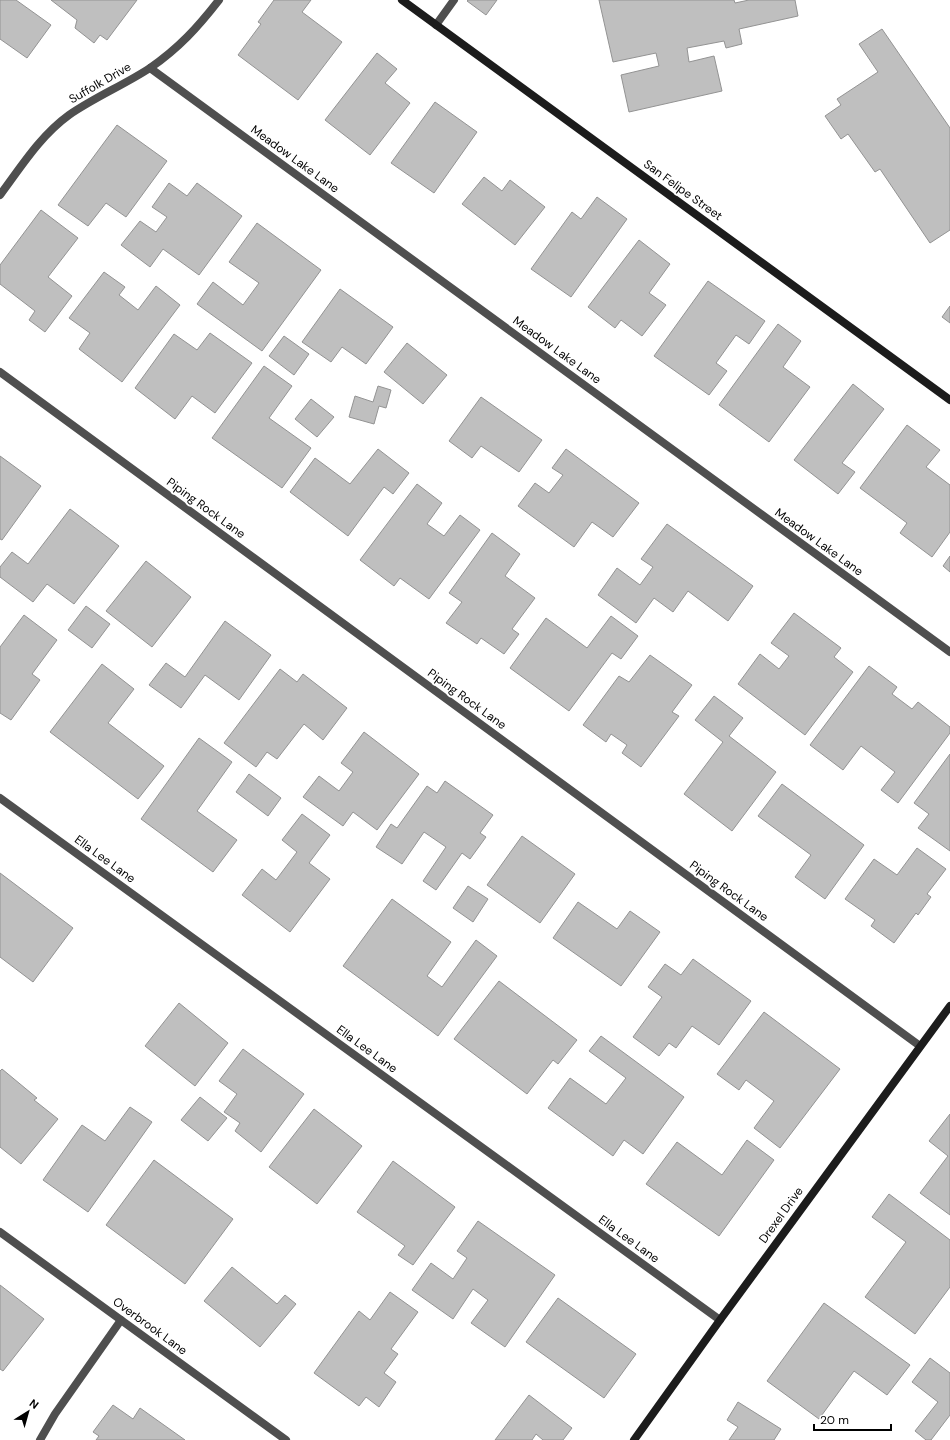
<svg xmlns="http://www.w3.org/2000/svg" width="950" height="1440" font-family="'DM Sans',sans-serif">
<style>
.building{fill:#bfbfbf;stroke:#939393}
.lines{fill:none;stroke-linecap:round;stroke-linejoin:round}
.lane{stroke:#4f4f4f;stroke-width:8}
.street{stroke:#4f4f4f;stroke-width:8}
.secondary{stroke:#1c1c1c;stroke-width:8}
.labels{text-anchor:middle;stroke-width:4;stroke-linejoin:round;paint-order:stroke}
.street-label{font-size:12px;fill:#000;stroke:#fff}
</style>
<rect width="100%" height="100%" fill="#fff"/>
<g class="building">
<polygon points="0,0 16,0 51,25 27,58 0,39"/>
<polygon points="51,0 137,0 107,40 100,35 94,43 75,28 77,20"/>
<polygon points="274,0 311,0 302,12 342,42 298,100 238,55 261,24 258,22"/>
<polygon points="468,0 497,0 486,15 467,1"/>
<polygon points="599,0 734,0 735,3 749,0 795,0 798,16 739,29 742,44 726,48 724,41 687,48 689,62 714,56 722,91 629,112 621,75 659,66 656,53 613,62"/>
<polygon points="882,29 950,128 950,230 930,243 880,169 875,172 848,134 841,139 825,116 841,105 837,99 878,72 859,44"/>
<polygon points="377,53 397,69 385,83 410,103 370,155 325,120"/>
<polygon points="435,102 477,132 434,193 391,163"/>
<polygon points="117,125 167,161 126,217 106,203 88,226 58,205"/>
<polygon points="484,177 502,191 510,180 545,207 515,245 462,204"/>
<polygon points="169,183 187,196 197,183 242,216 199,275 163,249 150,267 121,245 140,221 156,232 167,217 152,207"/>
<polygon points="597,197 627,219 571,297 531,269 572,212 581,219"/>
<polygon points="41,210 78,238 48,277 72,296 45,332 29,320 35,311 0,284 0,265"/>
<polygon points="257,223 321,270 262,351 197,304 213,282 243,305 259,283 229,262"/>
<polygon points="639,240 670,264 649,293 666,305 642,336 621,320 615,328 588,307"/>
<polygon points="104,272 125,287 119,295 138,310 156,286 180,305 122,382 79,349 90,333 69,318"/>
<polygon points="708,281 765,321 749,344 736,335 716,363 727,371 709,395 654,356"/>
<polygon points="340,289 393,327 366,364 342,347 331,362 302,342"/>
<polygon points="950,306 950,323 942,317"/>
<polygon points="778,324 801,341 783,367 810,387 769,442 719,405"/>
<polygon points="210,333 252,363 215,413 192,396 175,419 135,388 174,334 197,350"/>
<polygon points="284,336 309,354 294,375 269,356"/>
<polygon points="407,343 447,375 423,404 384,372"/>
<polygon points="264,366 292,386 269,418 311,448 282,488 212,438"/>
<polygon points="853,384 884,409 842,463 855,472 838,494 794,460"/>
<polygon points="378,386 391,390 386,408 379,406 374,424 349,417 355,396 373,402"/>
<polygon points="481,397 542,440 519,472 481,446 472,458 449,441"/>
<polygon points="311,399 334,417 317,437 295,419"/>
<polygon points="907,425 940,450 926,467 950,485 950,532 932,557 900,533 907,523 860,488"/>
<polygon points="378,449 409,473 393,494 384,487 348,536 290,492 315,458 350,484"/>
<polygon points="566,449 639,503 613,537 592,522 574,547 518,506 535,483 549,493 563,475 552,468"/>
<polygon points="0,456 41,486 2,540 0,539"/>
<polygon points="417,484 442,503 427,524 444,536 460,515 480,530 429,599 400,578 394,586 360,560"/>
<polygon points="70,509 119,546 74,604 47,584 33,602 0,577 0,567 12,552 28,564"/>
<polygon points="667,524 753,586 728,621 688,591 673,612 654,598 636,623 598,595 617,568 640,585 653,567 641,559"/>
<polygon points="492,533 520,554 505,576 535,598 512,629 519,634 504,654 481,638 477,644 446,623 462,602 449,593"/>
<polygon points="950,556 950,572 943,566"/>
<polygon points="146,561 191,597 152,647 106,611"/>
<polygon points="86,606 110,624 92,648 68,630"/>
<polygon points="794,613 841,648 834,657 853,672 805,735 738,684 760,654 779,669 789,656 771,643"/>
<polygon points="24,615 57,640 32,674 40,680 11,720 0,713 0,647"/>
<polygon points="611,616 638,636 621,659 612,653 569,711 510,668 546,618 587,648"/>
<polygon points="225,621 271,655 239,700 205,675 181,708 149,685 166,663 185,677"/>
<polygon points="650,655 692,685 672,712 679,716 641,767 622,753 627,745 611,734 606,742 583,725 619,676 629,682"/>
<polygon points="102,664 134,689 108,723 164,766 138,799 50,732"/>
<polygon points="869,666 897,687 892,694 912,709 918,702 950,727 950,733 898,803 881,790 895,772 861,746 843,770 810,745"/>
<polygon points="280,669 297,682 303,674 347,708 323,740 304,724 277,759 267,752 256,767 224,743"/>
<polygon points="714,696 743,718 729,736 776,772 732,831 684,794 723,742 695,720"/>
<polygon points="364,732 419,774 377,830 353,812 343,826 303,797 319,776 339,791 353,772 341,763"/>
<polygon points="199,738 232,762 197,811 237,840 213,872 141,819"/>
<polygon points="950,754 950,851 918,828 929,814 914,803"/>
<polygon points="249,774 281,798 268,816 236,792"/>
<polygon points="445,781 493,815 480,833 486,837 470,859 462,853 436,890 423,881 446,847 424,832 402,864 376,847 391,824 397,828 427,786 437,793"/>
<polygon points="782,784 864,845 825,899 795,877 811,855 758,816"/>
<polygon points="302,814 330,835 309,863 330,879 290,932 242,895 262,869 276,880 297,852 282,840"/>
<polygon points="522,836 575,874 540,923 487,885"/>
<polygon points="917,848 946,869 927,894 931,897 918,915 916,913 894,943 871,926 875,920 845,899 874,859 897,875"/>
<polygon points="0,873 73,928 33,982 0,957"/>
<polygon points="468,886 488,899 473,922 453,908"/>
<polygon points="392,899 451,942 427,976 442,987 476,940 497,956 438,1036 343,966"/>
<polygon points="578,902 617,929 630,911 660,932 621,986 553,938"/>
<polygon points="693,959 751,1001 719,1045 692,1026 676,1048 669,1043 659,1056 633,1037 662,997 648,987 665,964 681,975"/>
<polygon points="499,981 577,1040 558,1064 553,1060 527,1094 454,1039"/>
<polygon points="179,1003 228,1043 195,1086 145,1046"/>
<polygon points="764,1012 840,1069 780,1148 754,1128 774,1101 746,1080 739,1090 717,1074"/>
<polygon points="601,1036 684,1097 643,1154 624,1140 613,1156 548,1108 570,1078 606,1104 626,1078 589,1051"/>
<polygon points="243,1049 304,1094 261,1152 235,1131 240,1123 224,1112 237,1094 219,1081"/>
<polygon points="2,1069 37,1098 34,1100 58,1119 21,1164 0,1147 0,1071"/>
<polygon points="200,1097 227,1118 208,1141 181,1120"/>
<polygon points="130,1107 152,1122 88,1212 43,1180 82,1125 105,1141"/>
<polygon points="314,1109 362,1146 317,1204 269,1167"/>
<polygon points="950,1114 950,1215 920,1193 948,1156 929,1141"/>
<polygon points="747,1140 774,1160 719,1236 646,1184 677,1142 722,1175"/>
<polygon points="154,1160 233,1219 185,1284 106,1225"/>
<polygon points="393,1161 455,1207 413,1265 398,1255 405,1246 357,1212"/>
<polygon points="889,1194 950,1240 950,1287 915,1334 865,1297 906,1242 872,1217"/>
<polygon points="478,1221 555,1275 505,1347 471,1323 488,1300 473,1289 453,1319 412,1290 431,1263 453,1279 467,1258 457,1251"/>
<polygon points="232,1267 277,1304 285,1295 296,1304 260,1347 204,1301"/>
<polygon points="0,1285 44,1319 3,1371 0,1369"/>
<polygon points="390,1292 418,1312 391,1349 398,1354 384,1373 396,1382 379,1407 366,1397 359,1406 314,1373 359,1311 370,1320"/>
<polygon points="558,1298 636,1354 604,1398 526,1342"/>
<polygon points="824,1303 910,1365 887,1395 854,1371 819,1419 767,1381"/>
<polygon points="930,1358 950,1373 950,1415 931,1440 926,1440 915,1431 938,1402 912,1382"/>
<polygon points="529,1395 572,1428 563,1440 543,1440 536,1434 532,1440 495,1440"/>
<polygon points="738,1402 781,1429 774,1440 729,1440 738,1427 727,1420"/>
<polygon points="113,1405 133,1419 140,1408 185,1440 96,1440 99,1436 93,1432"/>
</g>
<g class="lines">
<polyline class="lane" points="436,25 454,0"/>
<g class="street">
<polyline points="150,68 950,652"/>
<path d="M0 195C21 167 40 136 69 115 95 97 124 85 150 68 179 48 198 27 219 0"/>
<polyline points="0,372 920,1046"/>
<polyline points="0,798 720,1320"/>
<polyline points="0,1232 286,1440"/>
<polyline points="40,1440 55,1414 121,1320"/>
</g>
<g class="secondary">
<polyline points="402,0 950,400"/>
<polyline points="634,1440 720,1320 950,1006"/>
</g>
</g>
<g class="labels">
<g class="street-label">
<text transform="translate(100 83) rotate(-30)" y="4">Suffolk Drive</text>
<text transform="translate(295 159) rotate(36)" y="4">Meadow Lake Lane</text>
<text transform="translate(683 190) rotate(36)" y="4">San Felipe Street</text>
<text transform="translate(557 350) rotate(36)" y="4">Meadow Lake Lane</text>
<text transform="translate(206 508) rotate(36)" y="4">Piping Rock Lane</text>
<text transform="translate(819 542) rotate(36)" y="4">Meadow Lake Lane</text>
<text transform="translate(467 699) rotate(36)" y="4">Piping Rock Lane</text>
<text transform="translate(105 859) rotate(36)" y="4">Ella Lee Lane</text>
<text transform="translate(729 891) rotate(36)" y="4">Piping Rock Lane</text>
<text transform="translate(367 1049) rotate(36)" y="4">Ella Lee Lane</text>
<text transform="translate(781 1215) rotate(-54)" y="4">Drexel Drive</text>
<text transform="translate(629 1239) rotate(36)" y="4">Ella Lee Lane</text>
<text transform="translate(150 1326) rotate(36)" y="4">Overbrook Lane</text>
</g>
</g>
<g transform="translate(28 1412) rotate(37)" stroke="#ffffff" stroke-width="3" paint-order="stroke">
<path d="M0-3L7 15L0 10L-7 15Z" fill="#000000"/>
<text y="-6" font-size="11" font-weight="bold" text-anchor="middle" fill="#000000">N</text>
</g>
<path d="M814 1424v6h77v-6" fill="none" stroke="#000000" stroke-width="2"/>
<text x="820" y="1424" font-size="12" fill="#000000" stroke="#ffffff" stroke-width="3" paint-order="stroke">20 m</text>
</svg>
